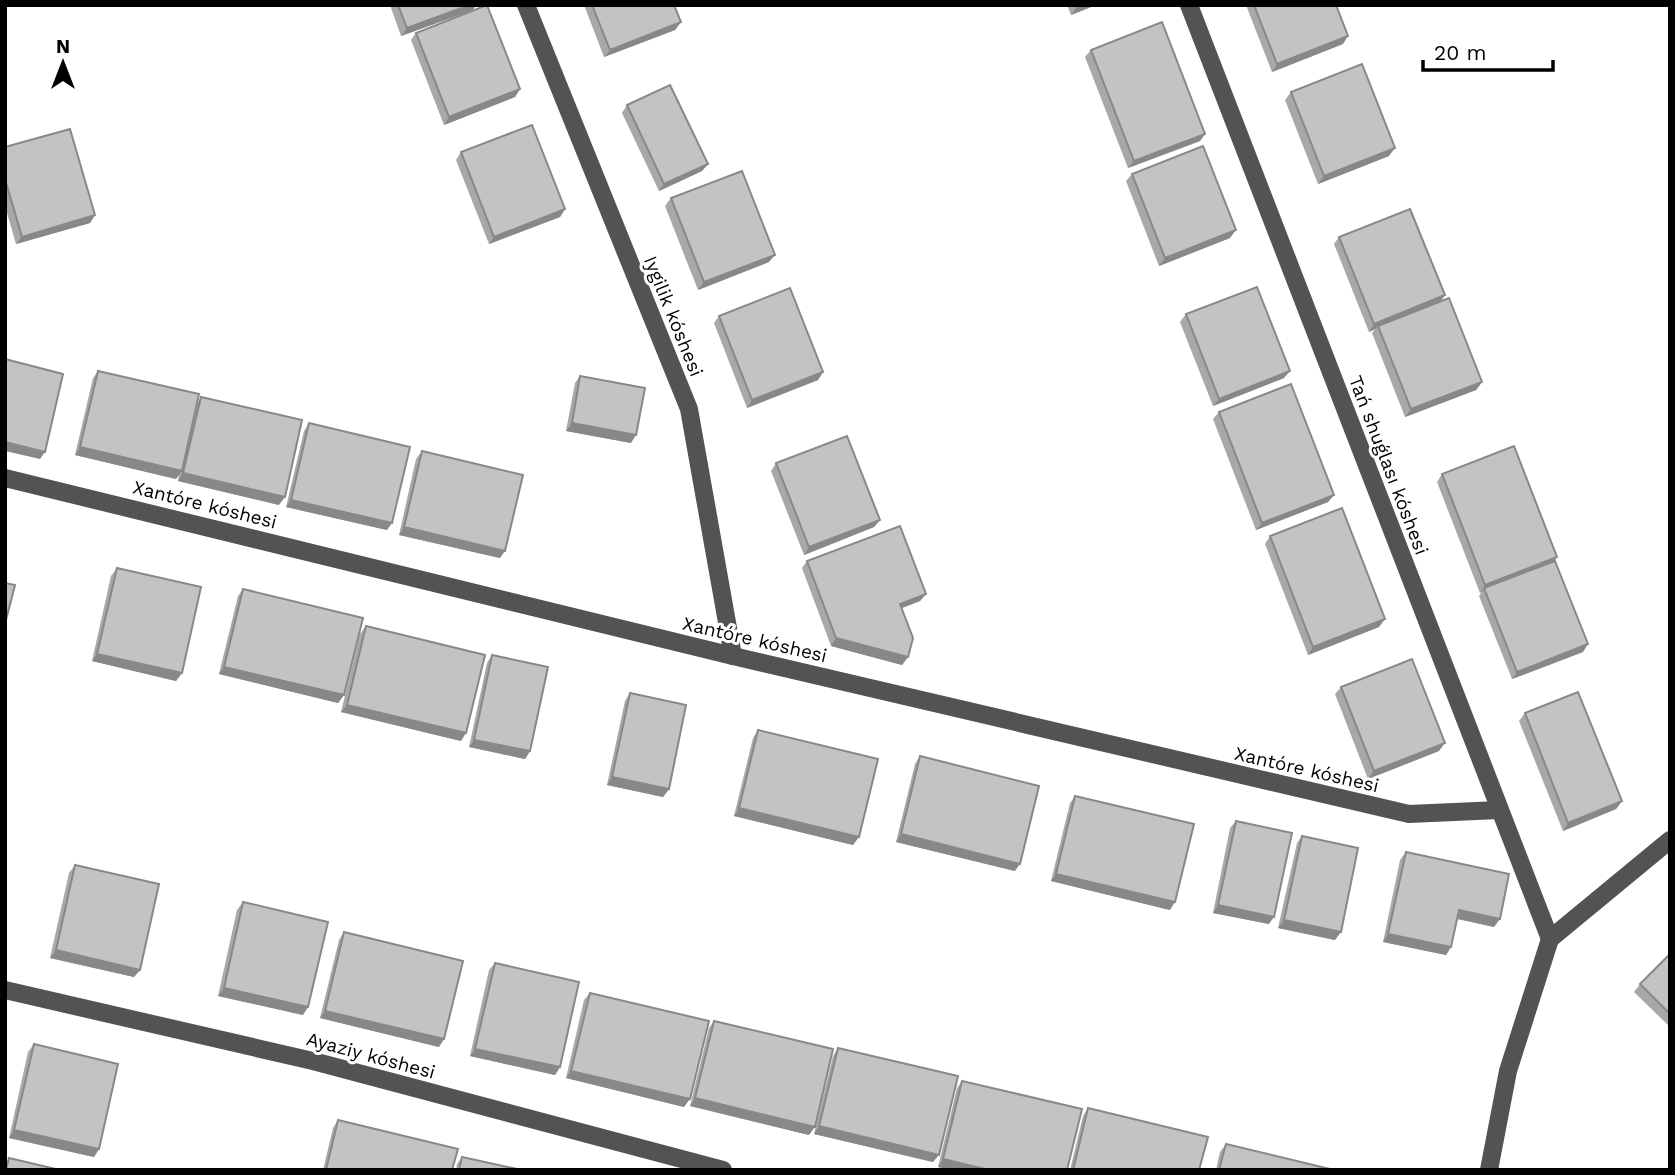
<svg xmlns="http://www.w3.org/2000/svg" width="1675" height="1175" font-family="'Work Sans',sans-serif">
<style>
.lines{fill:none;stroke-linecap:round;stroke-linejoin:round}
.minor{stroke:#535353;stroke-width:18}
.wall{fill:#a8a8a8}
.shaded-wall{fill:#888}
.building{fill:#c3c3c3;stroke:#888;stroke-width:2}
.labels{text-anchor:middle;stroke-width:6;stroke-linejoin:round;paint-order:stroke}
.street-label{font-size:19px;fill:#000;stroke:#fff}
</style>
<rect width="100%" height="100%" fill="#fff"/>
<g class="lines">
<g class="minor">
<polyline points="526,5 689,409 733,656"/>
<polyline points="1189,5 1550,939"/>
<polyline points="5,478 733,656 1409,814 1499,810"/>
<polyline points="1550,939 1670,840"/>
<polyline points="5,990 313,1061 723,1170"/>
<polyline points="1489,1170 1508,1071 1550,939"/>
</g>
</g>
<g class="wall">
<polygon points="390,5 476,5 473,10 401,36"/>
<polygon points="584,5 674,5 681,22 675,30 604,57"/>
<polygon points="1067,5 1096,5 1071,15"/>
<polygon points="1246,5 1336,5 1343,44 1272,72"/>
<polygon points="416,33 520,89 515,97 444,125 411,40"/>
<polygon points="1091,50 1205,134 1200,141 1128,168 1085,57"/>
<polygon points="1291,92 1389,156 1318,184 1285,100"/>
<polygon points="627,105 708,164 702,171 659,191 622,113"/>
<polygon points="5,147 95,215 90,223 16,244 5,206"/>
<polygon points="461,152 565,209 560,217 489,244 456,160"/>
<polygon points="1132,174 1230,238 1159,266 1126,181"/>
<polygon points="671,198 769,262 698,290 665,206"/>
<polygon points="1339,237 1445,295 1440,302 1482,382 1476,390 1405,417 1372,333 1375,329 1369,332 1334,244"/>
<polygon points="1186,314 1284,378 1213,406 1180,322"/>
<polygon points="719,316 823,372 818,380 747,408 714,323"/>
<polygon points="98,371 198,402 201,397 279,505 178,481 179,474 176,479 75,455 93,378"/>
<polygon points="580,376 631,443 566,431 575,383"/>
<polygon points="1219,412 1334,495 1328,502 1256,530 1213,419"/>
<polygon points="309,423 387,530 286,507 304,431"/>
<polygon points="422,451 500,558 399,535 416,459"/>
<polygon points="776,463 880,520 874,527 804,555 771,471"/>
<polygon points="1442,474 1557,557 1554,561 1583,652 1512,679 1479,596 1482,592 1480,593 1437,482"/>
<polygon points="1270,536 1379,627 1308,655 1265,544"/>
<polygon points="807,561 926,594 920,601 902,608 908,657 902,665 831,646 802,568"/>
<polygon points="117,568 182,673 176,681 92,661 111,576"/>
<polygon points="243,589 344,695 338,703 219,674 238,596"/>
<polygon points="366,626 461,741 341,712 360,634"/>
<polygon points="492,655 530,751 525,759 469,747 487,663"/>
<polygon points="1341,687 1439,751 1368,779 1335,694"/>
<polygon points="630,693 669,789 663,797 607,785 625,701"/>
<polygon points="1525,713 1622,801 1616,809 1563,831 1519,721"/>
<polygon points="758,730 853,845 734,816 753,738"/>
<polygon points="920,756 1015,871 896,842 915,764"/>
<polygon points="1075,796 1170,910 1051,881 1070,803"/>
<polygon points="1236,821 1269,924 1213,913 1230,828"/>
<polygon points="1302,836 1335,940 1278,928 1297,843"/>
<polygon points="1406,852 1494,927 1457,919 1451,947 1446,955 1383,942 1400,860"/>
<polygon points="75,865 140,970 134,977 50,958 69,873"/>
<polygon points="243,902 303,1015 218,996 237,910"/>
<polygon points="344,932 439,1047 320,1018 339,940"/>
<polygon points="1670,954 1670,1027 1634,992 1640,984"/>
<polygon points="495,963 560,1067 555,1075 470,1056 489,970"/>
<polygon points="590,993 684,1107 566,1078 584,1000"/>
<polygon points="714,1021 809,1135 690,1106 709,1028"/>
<polygon points="34,1044 99,1149 94,1157 9,1138 28,1052"/>
<polygon points="838,1048 933,1162 814,1134 833,1056"/>
<polygon points="962,1081 1067,1170 951,1170 938,1167 957,1088"/>
<polygon points="1088,1108 1199,1170 1070,1170 1083,1116"/>
<polygon points="338,1120 452,1170 323,1170 333,1128"/>
<polygon points="1226,1144 1334,1170 1216,1170 1220,1152"/>
<polygon points="462,1157 522,1170 456,1170 457,1164"/>
</g>
<g class="shaded-wall">
<polygon points="470,5 476,5 473,10 401,36 407,28"/>
<polygon points="1082,5 1096,5 1071,15 1077,7"/>
<polygon points="681,22 675,30 604,57 610,50"/>
<polygon points="1348,36 1343,44 1272,72 1277,64"/>
<polygon points="520,89 515,97 444,125 449,117"/>
<polygon points="1205,134 1200,141 1128,168 1134,161"/>
<polygon points="1395,148 1389,156 1318,184 1324,176"/>
<polygon points="708,164 702,171 659,191 664,184"/>
<polygon points="565,209 560,217 489,244 494,237"/>
<polygon points="95,215 90,223 16,244 22,237"/>
<polygon points="1236,230 1230,238 1159,266 1165,258"/>
<polygon points="775,255 769,262 698,290 704,282"/>
<polygon points="1445,295 1439,303 1378,326 1375,329 1369,332 1374,324"/>
<polygon points="1290,371 1284,378 1213,406 1219,399"/>
<polygon points="823,372 818,380 747,408 752,400"/>
<polygon points="1482,382 1476,390 1405,417 1411,409"/>
<polygon points="572,423 636,435 631,443 566,431"/>
<polygon points="5,442 45,452 40,459 5,451"/>
<polygon points="80,447 182,471 176,479 75,455"/>
<polygon points="183,473 285,497 279,505 178,481"/>
<polygon points="1334,495 1328,502 1256,530 1262,523"/>
<polygon points="291,500 392,523 387,530 286,507"/>
<polygon points="880,520 874,527 804,555 809,547"/>
<polygon points="404,527 505,551 500,558 399,535"/>
<polygon points="1557,557 1552,565 1484,588 1482,592 1480,593 1485,585"/>
<polygon points="926,594 920,601 894,611 900,604"/>
<polygon points="1385,619 1379,627 1308,655 1313,647"/>
<polygon points="836,638 908,657 902,665 831,646"/>
<polygon points="1588,644 1583,652 1512,679 1517,672"/>
<polygon points="97,654 182,673 176,681 92,661"/>
<polygon points="224,667 344,695 338,703 219,674"/>
<polygon points="347,705 466,733 461,741 341,712"/>
<polygon points="474,740 530,751 525,759 469,747"/>
<polygon points="1445,743 1439,751 1368,779 1374,771"/>
<polygon points="612,777 669,789 663,797 607,785"/>
<polygon points="1622,801 1616,809 1563,831 1568,823"/>
<polygon points="739,808 859,837 853,845 734,816"/>
<polygon points="901,834 1020,864 1015,871 896,842"/>
<polygon points="1056,874 1175,902 1170,910 1051,881"/>
<polygon points="1218,905 1274,917 1269,924 1213,913"/>
<polygon points="1459,910 1500,919 1494,927 1454,918"/>
<polygon points="1284,920 1341,932 1335,940 1278,928"/>
<polygon points="1388,934 1451,947 1446,955 1383,942"/>
<polygon points="56,950 140,970 134,977 50,958"/>
<polygon points="224,988 308,1007 303,1015 218,996"/>
<polygon points="325,1011 444,1039 439,1047 320,1018"/>
<polygon points="475,1049 560,1067 555,1075 470,1056"/>
<polygon points="571,1071 690,1099 684,1107 566,1078"/>
<polygon points="695,1098 815,1127 809,1135 690,1106"/>
<polygon points="819,1126 939,1155 933,1162 814,1134"/>
<polygon points="14,1130 99,1149 94,1157 9,1138"/>
<polygon points="943,1159 989,1170 951,1170 938,1167"/>
</g>
<g class="building">
<polygon points="398,5 470,5 407,28"/>
<polygon points="487,5 520,89 449,117 416,33"/>
<polygon points="592,5 674,5 681,22 610,50"/>
<polygon points="1254,5 1336,5 1348,36 1277,64"/>
<polygon points="1162,22 1205,134 1134,161 1091,50"/>
<polygon points="1362,64 1395,148 1324,176 1291,92"/>
<polygon points="670,85 708,164 664,184 627,105"/>
<polygon points="532,125 565,209 494,237 461,152"/>
<polygon points="70,129 95,215 22,237 5,179 5,147"/>
<polygon points="1203,146 1236,230 1165,258 1132,174"/>
<polygon points="742,171 775,255 704,282 671,198"/>
<polygon points="1410,209 1445,295 1374,324 1339,237"/>
<polygon points="1257,287 1290,371 1219,399 1186,314"/>
<polygon points="790,288 823,372 752,400 719,316"/>
<polygon points="1449,298 1482,382 1411,409 1378,326"/>
<polygon points="5,359 63,374 45,452 5,442"/>
<polygon points="98,371 199,394 182,471 80,447"/>
<polygon points="580,376 645,388 636,435 572,423"/>
<polygon points="1291,384 1334,495 1262,523 1219,412"/>
<polygon points="201,397 302,420 285,497 183,473"/>
<polygon points="309,423 410,447 392,523 291,500"/>
<polygon points="847,436 880,520 809,547 776,463"/>
<polygon points="1514,446 1557,557 1485,585 1442,474"/>
<polygon points="422,451 523,475 505,551 404,527"/>
<polygon points="1342,508 1385,619 1313,647 1270,536"/>
<polygon points="900,526 926,594 900,604 913,638 908,657 836,638 807,561"/>
<polygon points="1555,561 1588,644 1517,672 1484,588"/>
<polygon points="117,568 201,587 182,673 97,654"/>
<polygon points="5,583 15,585 5,624"/>
<polygon points="243,589 363,618 344,695 224,667"/>
<polygon points="366,626 485,655 466,733 347,705"/>
<polygon points="492,655 548,667 530,751 474,740"/>
<polygon points="1412,659 1445,743 1374,771 1341,687"/>
<polygon points="1578,692 1622,801 1568,823 1525,713"/>
<polygon points="630,693 686,705 669,789 612,777"/>
<polygon points="758,730 878,759 859,837 739,808"/>
<polygon points="920,756 1039,786 1020,864 901,834"/>
<polygon points="1075,796 1194,824 1175,902 1056,874"/>
<polygon points="1236,821 1292,833 1274,917 1218,905"/>
<polygon points="1302,836 1358,848 1341,932 1284,920"/>
<polygon points="1406,852 1509,874 1500,919 1459,910 1451,947 1388,934"/>
<polygon points="75,865 159,884 140,970 56,950"/>
<polygon points="243,902 328,922 308,1007 224,988"/>
<polygon points="344,932 463,961 444,1039 325,1011"/>
<polygon points="1670,954 1670,1014 1640,984"/>
<polygon points="495,963 579,982 560,1067 475,1049"/>
<polygon points="590,993 709,1021 690,1099 571,1071"/>
<polygon points="714,1021 833,1049 815,1127 695,1098"/>
<polygon points="34,1044 118,1064 99,1149 14,1130"/>
<polygon points="838,1048 958,1076 939,1155 819,1126"/>
<polygon points="962,1081 1082,1109 1067,1170 989,1170 943,1159"/>
<polygon points="1088,1108 1208,1137 1199,1170 1073,1170"/>
<polygon points="338,1120 458,1149 452,1170 326,1170"/>
<polygon points="1226,1144 1334,1170 1219,1170"/>
<polygon points="462,1157 522,1170 459,1170"/>
<polygon points="9,1158 60,1170 6,1170"/>
</g>
<g class="labels">
<g class="street-label">
<text transform="translate(674 316) rotate(68)" y="7">Iygilik kóshesi</text>
<text transform="translate(1389 465) rotate(69)" y="7">Tań shuǵlası kóshesi</text>
<text transform="translate(205 504) rotate(14)" y="7">Xantóre kóshesi</text>
<text transform="translate(755 639) rotate(13)" y="7">Xantóre kóshesi</text>
<text transform="translate(1307 769) rotate(13)" y="7">Xantóre kóshesi</text>
<text transform="translate(371 1055) rotate(15)" y="7">Ayaziy kóshesi</text>
</g>
</g>
<rect width="1675" height="1175" fill="none" stroke="#000000" stroke-width="14"/>
<g transform="translate(63 63)" stroke="#ffffff" stroke-width="5" paint-order="stroke">
<path d="M0-5L12 26L0 18L-12 26Z" fill="#000000"/>
<text y="-10" font-size="19" font-weight="bold" text-anchor="middle" fill="#000000">N</text>
</g>
<path d="M1423 60v10h130v-10" fill="none" stroke="#000000" stroke-width="3.5"/>
<text x="1434" y="60" font-size="21" fill="#000000" stroke="#ffffff" stroke-width="5" paint-order="stroke">20 m</text>
</svg>
